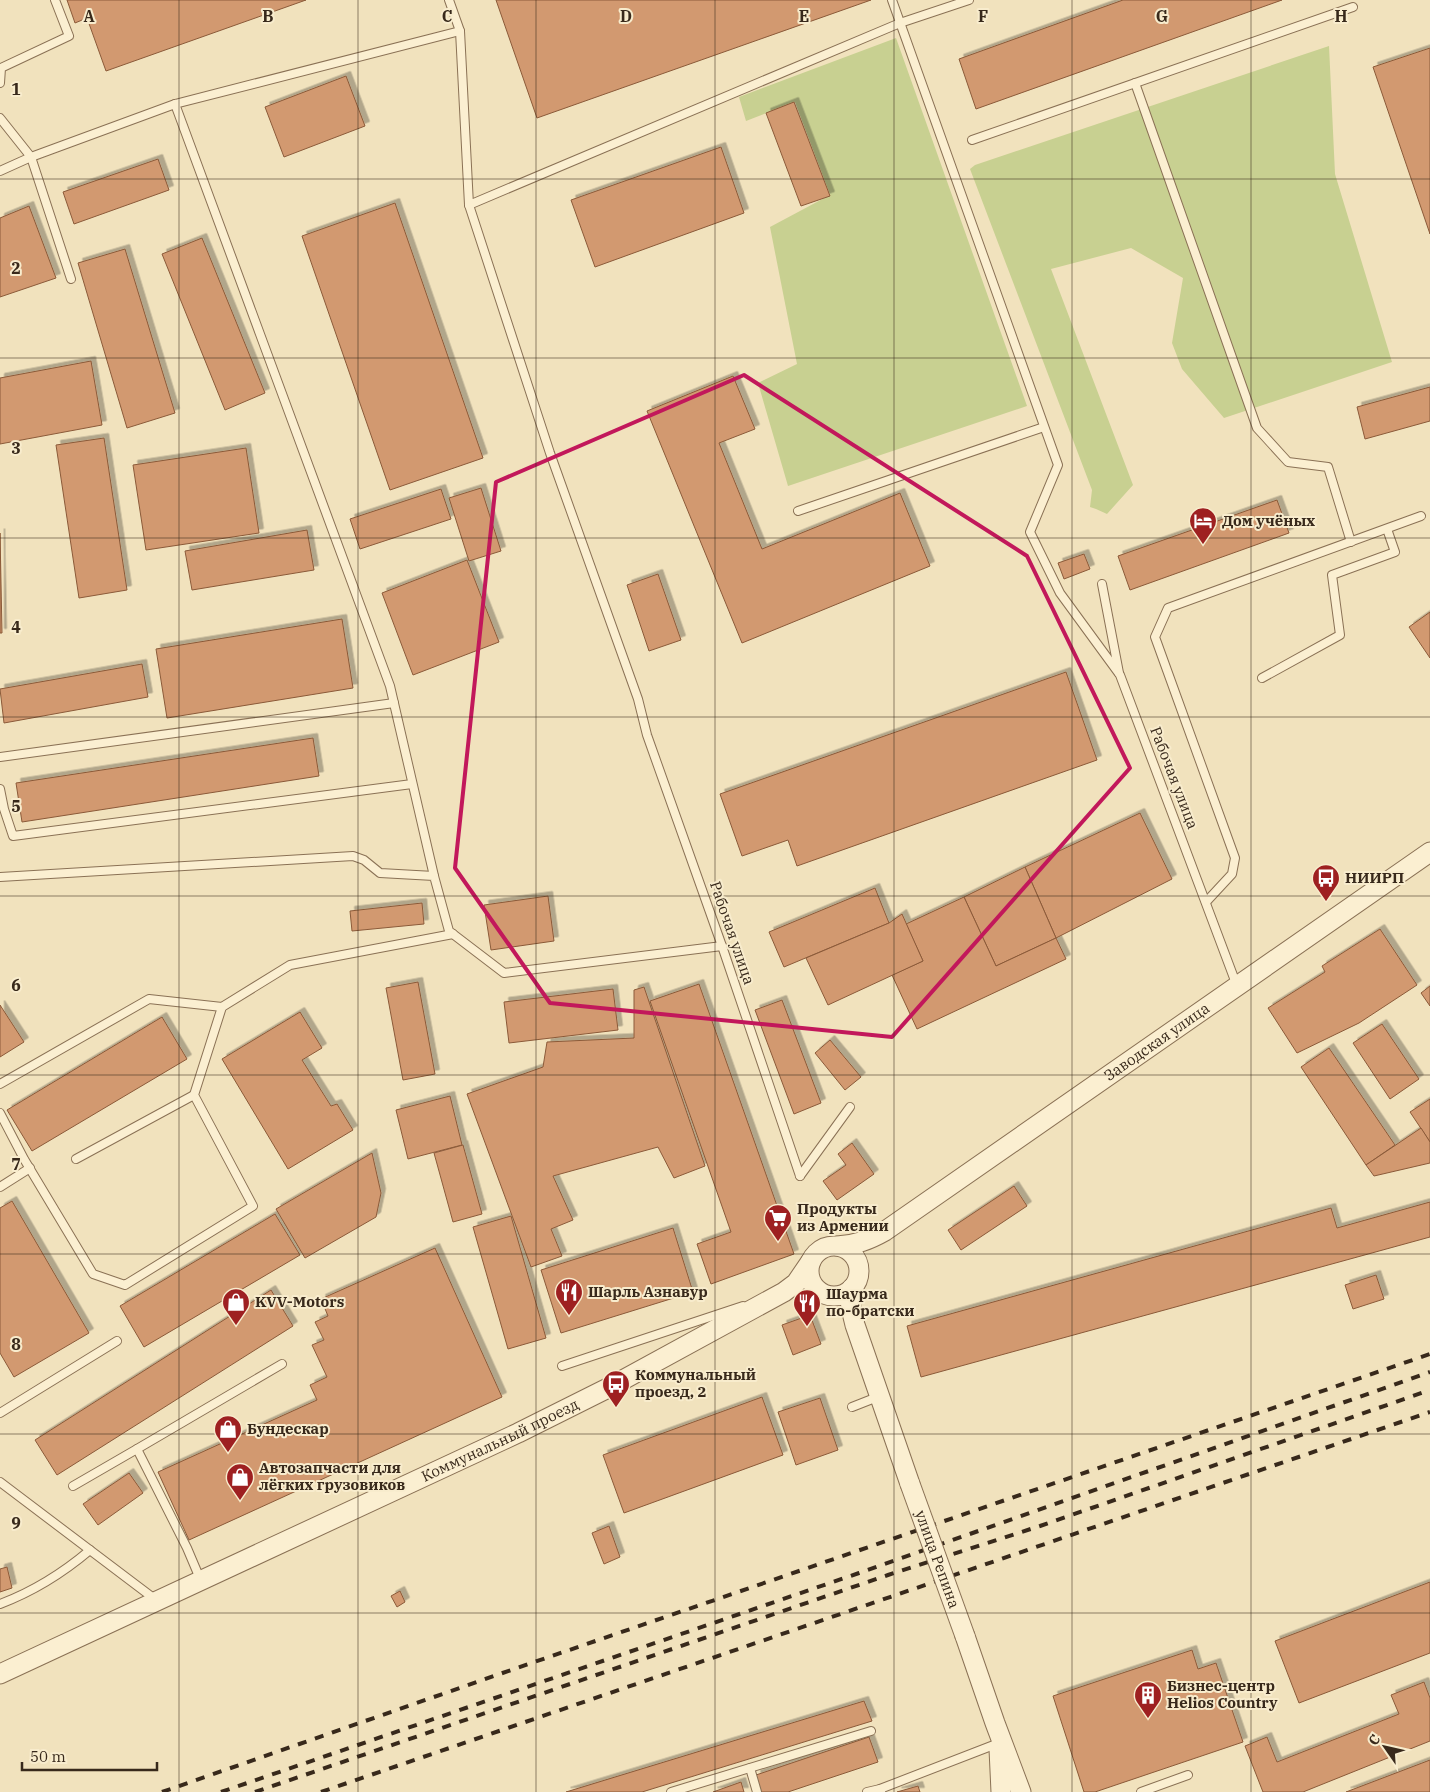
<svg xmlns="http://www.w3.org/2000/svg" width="1430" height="1792" font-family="'IBM Plex Serif',serif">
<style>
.green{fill:#c8d091}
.building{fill:#d29970;stroke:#8b5a39;filter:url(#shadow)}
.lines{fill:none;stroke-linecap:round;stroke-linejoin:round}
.service-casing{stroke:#8a7155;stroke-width:10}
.tertiary-casing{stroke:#8a7155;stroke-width:21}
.service{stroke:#fbefd1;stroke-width:8}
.tertiary{stroke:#fbefd1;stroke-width:19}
.rail{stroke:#38291b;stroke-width:4;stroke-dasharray:9 9;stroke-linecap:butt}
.tertiary-bridge-casing{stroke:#8a7155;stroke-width:21;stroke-linecap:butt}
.tertiary-bridge{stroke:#fbefd1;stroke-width:19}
.marked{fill:none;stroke:#c2185b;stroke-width:4;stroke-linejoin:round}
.grid{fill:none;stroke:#38291b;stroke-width:1;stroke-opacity:0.55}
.labels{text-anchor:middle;stroke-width:4;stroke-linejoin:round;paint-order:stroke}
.poi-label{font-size:15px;font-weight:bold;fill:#38291b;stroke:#f8eccd;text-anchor:start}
.street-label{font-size:15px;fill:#38291b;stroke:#f8eccd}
.grid-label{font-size:16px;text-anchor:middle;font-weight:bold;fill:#38291b;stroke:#f8eccd;stroke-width:4;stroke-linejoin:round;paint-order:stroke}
</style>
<defs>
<filter id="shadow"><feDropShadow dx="4.5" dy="-4.5" stdDeviation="0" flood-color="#0004"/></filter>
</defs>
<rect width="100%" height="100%" fill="#f1e2bd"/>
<g class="green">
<polygon points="896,38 1027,406 788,486 758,383 797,364 770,227 830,195 795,102 746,121 739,97"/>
<polygon points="1329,46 1335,174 1392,362 1224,418 1182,369 1172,343 1183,278 1131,248 1051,269 1133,485 1107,514 1096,509 1090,507 1092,490 970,169 975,165"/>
</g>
<g class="building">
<polygon points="67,0 306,0 106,71 87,18 75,23"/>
<polygon points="496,0 871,0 537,118"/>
<polygon points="1123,0 1282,0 976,109 959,59"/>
<polygon points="1430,48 1430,234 1373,67"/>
<polygon points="346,76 365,126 284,157 265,107"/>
<polygon points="794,102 830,196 801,206 766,113"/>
<polygon points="721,147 744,213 595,267 571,200"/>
<polygon points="158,159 169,190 74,224 63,192"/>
<polygon points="395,203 483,458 390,490 302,236"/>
<polygon points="29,206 56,278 0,297 0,218"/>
<polygon points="202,238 265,393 225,410 162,254"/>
<polygon points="125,249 175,413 127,428 78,263"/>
<polygon points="91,361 102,425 0,444 0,378"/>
<polygon points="733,376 755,429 719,443 762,549 900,493 930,566 742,643 647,411"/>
<polygon points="1430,387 1430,421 1365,439 1357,407"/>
<polygon points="104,438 127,590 79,598 56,445"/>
<polygon points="246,448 259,533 146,550 133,465"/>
<polygon points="481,488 501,551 469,561 449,498"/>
<polygon points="441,489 451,519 360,549 350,519"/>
<polygon points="1277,500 1289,533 1130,590 1118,556"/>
<polygon points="307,530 314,570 192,590 185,551"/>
<polygon points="0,533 2,633 0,633"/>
<polygon points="1084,554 1090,569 1064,579 1058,563"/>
<polygon points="467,560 499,642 413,675 382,593"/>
<polygon points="658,574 681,640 649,651 627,585"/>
<polygon points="1430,612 1430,658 1409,627"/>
<polygon points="342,619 353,688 167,718 156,649"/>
<polygon points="142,664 148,697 4,723 0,689"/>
<polygon points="1066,672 1097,760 797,866 788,840 742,856 720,794"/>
<polygon points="313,738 319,776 22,822 16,783"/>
<polygon points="1140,813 1172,879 1056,938 1025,867"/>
<polygon points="1025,867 1056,938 996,966 964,897"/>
<polygon points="875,888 889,923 784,967 769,932"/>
<polygon points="548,896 554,941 491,950 484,905"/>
<polygon points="964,897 996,966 1056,938 1066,959 917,1029 892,975 923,961 906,924"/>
<polygon points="422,903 424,924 352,931 350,911"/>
<polygon points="902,914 923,961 828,1005 806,958 889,923"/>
<polygon points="1380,929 1417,985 1359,1023 1297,1053 1268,1008 1325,972 1322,966"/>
<polygon points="418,982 435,1074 403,1080 386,988"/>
<polygon points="699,984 794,1254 711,1284 697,1244 731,1232 650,1001"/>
<polygon points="1430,986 1430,1006 1421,993"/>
<polygon points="644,987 705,1166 674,1178 658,1147 553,1176 573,1220 551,1229 562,1256 531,1267 467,1094 543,1067 547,1042 634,1038 634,990"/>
<polygon points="613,989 618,1030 509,1043 504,1002"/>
<polygon points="782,1000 821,1103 794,1114 755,1010"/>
<polygon points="0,1005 24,1042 0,1057"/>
<polygon points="300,1012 322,1048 302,1060 331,1106 337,1104 353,1130 288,1169 222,1059"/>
<polygon points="162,1017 187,1059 32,1151 7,1110"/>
<polygon points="1382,1024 1419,1079 1390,1099 1353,1043"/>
<polygon points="830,1040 861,1077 845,1090 815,1053"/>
<polygon points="1329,1048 1395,1145 1366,1165 1301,1067"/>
<polygon points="450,1096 462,1145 408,1159 396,1110"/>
<polygon points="1430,1099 1430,1142 1410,1112"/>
<polygon points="1421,1128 1430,1142 1430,1163 1374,1176 1366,1165"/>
<polygon points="852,1143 874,1174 837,1200 823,1181 846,1165 838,1154"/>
<polygon points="463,1145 482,1214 453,1222 434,1153"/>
<polygon points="372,1153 381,1193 376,1217 305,1258 276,1209"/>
<polygon points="1014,1186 1027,1206 961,1250 948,1230"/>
<polygon points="12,1201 89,1333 14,1377 0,1353 0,1208"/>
<polygon points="1430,1202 1430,1237 921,1377 907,1326 1331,1208 1337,1228"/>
<polygon points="275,1214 300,1255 144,1347 120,1306"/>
<polygon points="511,1216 546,1338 508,1349 473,1227"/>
<polygon points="673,1228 693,1292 561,1333 541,1270"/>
<polygon points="435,1248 502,1397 189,1540 158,1472 317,1400 310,1385 327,1377 312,1345 324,1340 315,1322 328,1316 321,1299"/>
<polygon points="1376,1275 1384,1299 1353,1309 1345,1285"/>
<polygon points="271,1290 293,1326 57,1475 35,1440"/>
<polygon points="810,1315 821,1344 793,1355 782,1325"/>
<polygon points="762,1397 783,1455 624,1513 603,1455"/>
<polygon points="820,1398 838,1450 796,1465 778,1412"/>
<polygon points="129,1473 143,1493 98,1525 83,1504"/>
<polygon points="609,1526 620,1557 604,1564 592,1533"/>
<polygon points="7,1567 12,1588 0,1592 0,1569"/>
<polygon points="1430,1582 1430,1653 1299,1703 1275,1641"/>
<polygon points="400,1591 405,1602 397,1607 391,1596"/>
<polygon points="1192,1650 1198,1669 1216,1663 1243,1742 1095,1792 1084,1792 1053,1696"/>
<polygon points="1424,1682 1430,1698 1430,1741 1303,1792 1263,1792 1245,1746 1267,1737 1277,1762 1399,1714 1391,1695"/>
<polygon points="864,1701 872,1721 642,1792 566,1792"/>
<polygon points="869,1737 878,1762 788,1792 761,1792 756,1775"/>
<polygon points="1430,1760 1430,1792 1346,1792"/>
<polygon points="741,1782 744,1792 713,1792"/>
<polygon points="918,1786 920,1792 897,1792"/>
</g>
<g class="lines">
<g class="service-casing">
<g id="service">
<polyline points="449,0 460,31 469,205 900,23 969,0"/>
<polyline points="892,0 1058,465 1030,532 1060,593 1120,675 1237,986"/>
<polyline points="0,83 1,68 69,36 55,0"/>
<polyline points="1135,83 1257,428 1288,462 1328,467 1351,542"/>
<polyline points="175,104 390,686 434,876"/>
<polyline points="0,118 31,157 0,171"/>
<polyline points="972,140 1353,7"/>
<polyline points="469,205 550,453 638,699 647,735 722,946 800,1176"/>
<polyline points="71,279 31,157 175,104 460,31"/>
<polyline points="798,511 1044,427"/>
<polyline points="1102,584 1119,673"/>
<polyline points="1262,678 1340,635 1332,575 1395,552 1387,529"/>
<polyline points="0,757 394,703"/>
<polyline points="0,789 4,809 13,836 412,784"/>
<polyline points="0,877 353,856 364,860 380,873 434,876 449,931 504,973 722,946"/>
<polyline points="1206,902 1232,874 1235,858 1155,637 1168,608 1421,516"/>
<polyline points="0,1084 149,999 222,1007"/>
<polyline points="0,1113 24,1159 93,1274 125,1285 253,1206 194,1095 222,1007 290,965 453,934"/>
<polyline points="76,1159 194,1095"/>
<polyline points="800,1176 850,1107"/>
<polyline points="0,1187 30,1168"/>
<polyline points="562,1366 743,1306"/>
<polyline points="852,1407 880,1396"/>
<polyline points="0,1413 117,1341"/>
<polyline points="0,1482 156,1600"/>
<polyline points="73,1486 137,1449"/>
<polyline points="201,1581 187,1548 137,1449 282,1364"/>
<path d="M0 1604C32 1592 64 1572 90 1550"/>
<polyline points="750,1768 757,1792"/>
<polyline points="671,1792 871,1731"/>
<polyline points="867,1792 880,1789"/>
<polyline points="881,1792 880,1789 999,1743"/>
<polyline points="1141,1792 1188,1775"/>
</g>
</g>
<g class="tertiary-casing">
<g id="tertiary">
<path id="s1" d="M837 1246C856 1245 869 1240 885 1231L1430 852"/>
<circle cx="834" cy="1271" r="25"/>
<path d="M852 1288C848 1301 852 1312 855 1325L910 1484"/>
<polyline points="965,1636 995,1723 1021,1792"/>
<path id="s2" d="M0 1674 518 1433 608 1388 784 1292 796 1283 811 1261"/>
<polyline points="999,1749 1001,1792"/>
</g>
</g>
<use href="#service" class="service"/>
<use href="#tertiary" class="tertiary"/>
<g class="rail">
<polyline points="162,1792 514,1669 1430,1354"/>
<polyline points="221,1792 859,1573 1430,1372"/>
<polyline points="255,1792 888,1575 1040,1526 1430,1390"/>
<polyline points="321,1792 1430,1412"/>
</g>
<g class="tertiary-bridge-casing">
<g id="tertiary-bridge">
<path id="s3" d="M910 1484 965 1636"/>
</g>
</g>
<use href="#tertiary-bridge" class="tertiary-bridge"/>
</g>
<path class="marked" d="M744 375 1027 556 1130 768 892 1037 550 1003 455 868 496 482Z"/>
<path class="grid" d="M179 0V1792M358 0V1792M536 0V1792M715 0V1792M894 0V1792M1072 0V1792M1251 0V1792M0 179H1430M0 358H1430M0 538H1430M0 717H1430M0 896H1430M0 1075H1430M0 1254H1430M0 1434H1430M0 1613H1430"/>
<defs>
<g id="hotel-pin" transform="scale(1.4375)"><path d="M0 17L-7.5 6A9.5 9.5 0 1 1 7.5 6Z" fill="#9e2021" stroke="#f8eccd"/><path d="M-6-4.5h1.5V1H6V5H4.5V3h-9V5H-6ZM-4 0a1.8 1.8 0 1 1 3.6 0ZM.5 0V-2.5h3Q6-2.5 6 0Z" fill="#fff"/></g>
<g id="bus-pin" transform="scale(1.4375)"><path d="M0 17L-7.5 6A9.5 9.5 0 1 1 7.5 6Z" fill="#9e2021" stroke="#f8eccd"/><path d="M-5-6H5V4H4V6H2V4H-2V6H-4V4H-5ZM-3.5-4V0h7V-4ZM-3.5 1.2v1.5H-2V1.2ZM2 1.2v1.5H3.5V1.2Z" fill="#fff"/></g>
<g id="supermarket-pin" transform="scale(1.4375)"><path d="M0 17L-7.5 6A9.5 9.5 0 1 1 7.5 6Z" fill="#9e2021" stroke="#f8eccd"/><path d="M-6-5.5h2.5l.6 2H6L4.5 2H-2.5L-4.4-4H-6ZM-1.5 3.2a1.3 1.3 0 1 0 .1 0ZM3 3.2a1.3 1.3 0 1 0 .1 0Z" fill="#fff"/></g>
<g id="restaurant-pin" transform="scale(1.4375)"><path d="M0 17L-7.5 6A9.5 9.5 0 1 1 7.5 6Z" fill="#9e2021" stroke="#f8eccd"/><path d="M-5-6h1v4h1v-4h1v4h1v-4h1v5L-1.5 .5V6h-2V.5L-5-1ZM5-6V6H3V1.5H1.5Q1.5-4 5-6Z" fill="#fff"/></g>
<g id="shop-pin" transform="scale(1.4375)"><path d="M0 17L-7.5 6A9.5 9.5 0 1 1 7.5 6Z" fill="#9e2021" stroke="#f8eccd"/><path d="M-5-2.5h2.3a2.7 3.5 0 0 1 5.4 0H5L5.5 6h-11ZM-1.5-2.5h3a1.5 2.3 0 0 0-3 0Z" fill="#fff"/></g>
<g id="building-pin" transform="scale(1.4375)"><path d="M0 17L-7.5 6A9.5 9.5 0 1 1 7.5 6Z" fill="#9e2021" stroke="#f8eccd"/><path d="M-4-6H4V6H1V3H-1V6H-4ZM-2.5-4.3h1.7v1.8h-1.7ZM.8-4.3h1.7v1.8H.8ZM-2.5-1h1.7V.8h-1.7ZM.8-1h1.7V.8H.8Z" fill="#fff"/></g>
</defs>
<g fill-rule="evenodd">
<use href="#hotel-pin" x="1203" y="521"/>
<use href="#bus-pin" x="1326" y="878"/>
<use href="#supermarket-pin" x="778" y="1218"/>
<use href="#restaurant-pin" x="569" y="1292"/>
<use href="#shop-pin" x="236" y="1302"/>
<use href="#restaurant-pin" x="807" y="1303"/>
<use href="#bus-pin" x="616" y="1384"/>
<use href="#shop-pin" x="228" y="1429"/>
<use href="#shop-pin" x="240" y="1477"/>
<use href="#building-pin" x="1148" y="1695"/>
</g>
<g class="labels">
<g class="poi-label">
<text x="1222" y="526">Дом учёных</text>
<text x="1345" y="883">НИИРП</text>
<text x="797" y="1214">Продукты<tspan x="797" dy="17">из Армении</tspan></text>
<text x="588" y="1297">Шарль Азнавур</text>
<text x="826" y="1299">Шаурма<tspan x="826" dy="17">по-братски</tspan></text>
<text x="255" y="1307">KVV-Motors</text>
<text x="635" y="1380">Коммунальный<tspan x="635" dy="17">проезд, 2</tspan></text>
<text x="247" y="1434">Бундескар</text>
<text x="259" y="1473">Автозапчасти для<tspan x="259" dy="17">лёгких грузовиков</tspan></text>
<text x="1167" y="1691">Бизнес-центр<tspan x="1167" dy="17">Helios Country</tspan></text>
</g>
<g class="street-label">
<text transform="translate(1174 778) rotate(69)" y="5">Рабочая улица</text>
<text transform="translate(732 933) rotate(71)" y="5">Рабочая улица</text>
<text dy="5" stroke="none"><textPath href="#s1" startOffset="382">Заводская улица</textPath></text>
<text dy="5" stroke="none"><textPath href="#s2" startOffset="552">Коммунальный проезд</textPath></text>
<text dy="5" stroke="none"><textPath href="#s3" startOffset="80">улица Репина</textPath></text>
</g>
</g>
<g class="grid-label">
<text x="89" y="22">A</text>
<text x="268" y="22">B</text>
<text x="447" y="22">C</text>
<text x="626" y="22">D</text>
<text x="804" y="22">E</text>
<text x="983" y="22">F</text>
<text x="1162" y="22">G</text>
<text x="1341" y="22">H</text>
<text x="16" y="95">1</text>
<text x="16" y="274">2</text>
<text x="16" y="454">3</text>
<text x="16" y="633">4</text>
<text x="16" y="812">5</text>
<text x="16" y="991">6</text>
<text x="16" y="1170">7</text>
<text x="16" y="1350">8</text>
<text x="16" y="1529">9</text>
</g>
<g transform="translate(1385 1747) rotate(304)" stroke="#f8eccd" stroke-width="4" paint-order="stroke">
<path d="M0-4L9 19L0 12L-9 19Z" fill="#38291b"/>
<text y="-8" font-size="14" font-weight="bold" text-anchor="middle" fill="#38291b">С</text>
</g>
<path d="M22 1762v8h135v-8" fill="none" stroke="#38291b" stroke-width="2.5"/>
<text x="30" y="1762" font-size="15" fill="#38291b" stroke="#f8eccd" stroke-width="4" paint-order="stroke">50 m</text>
</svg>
